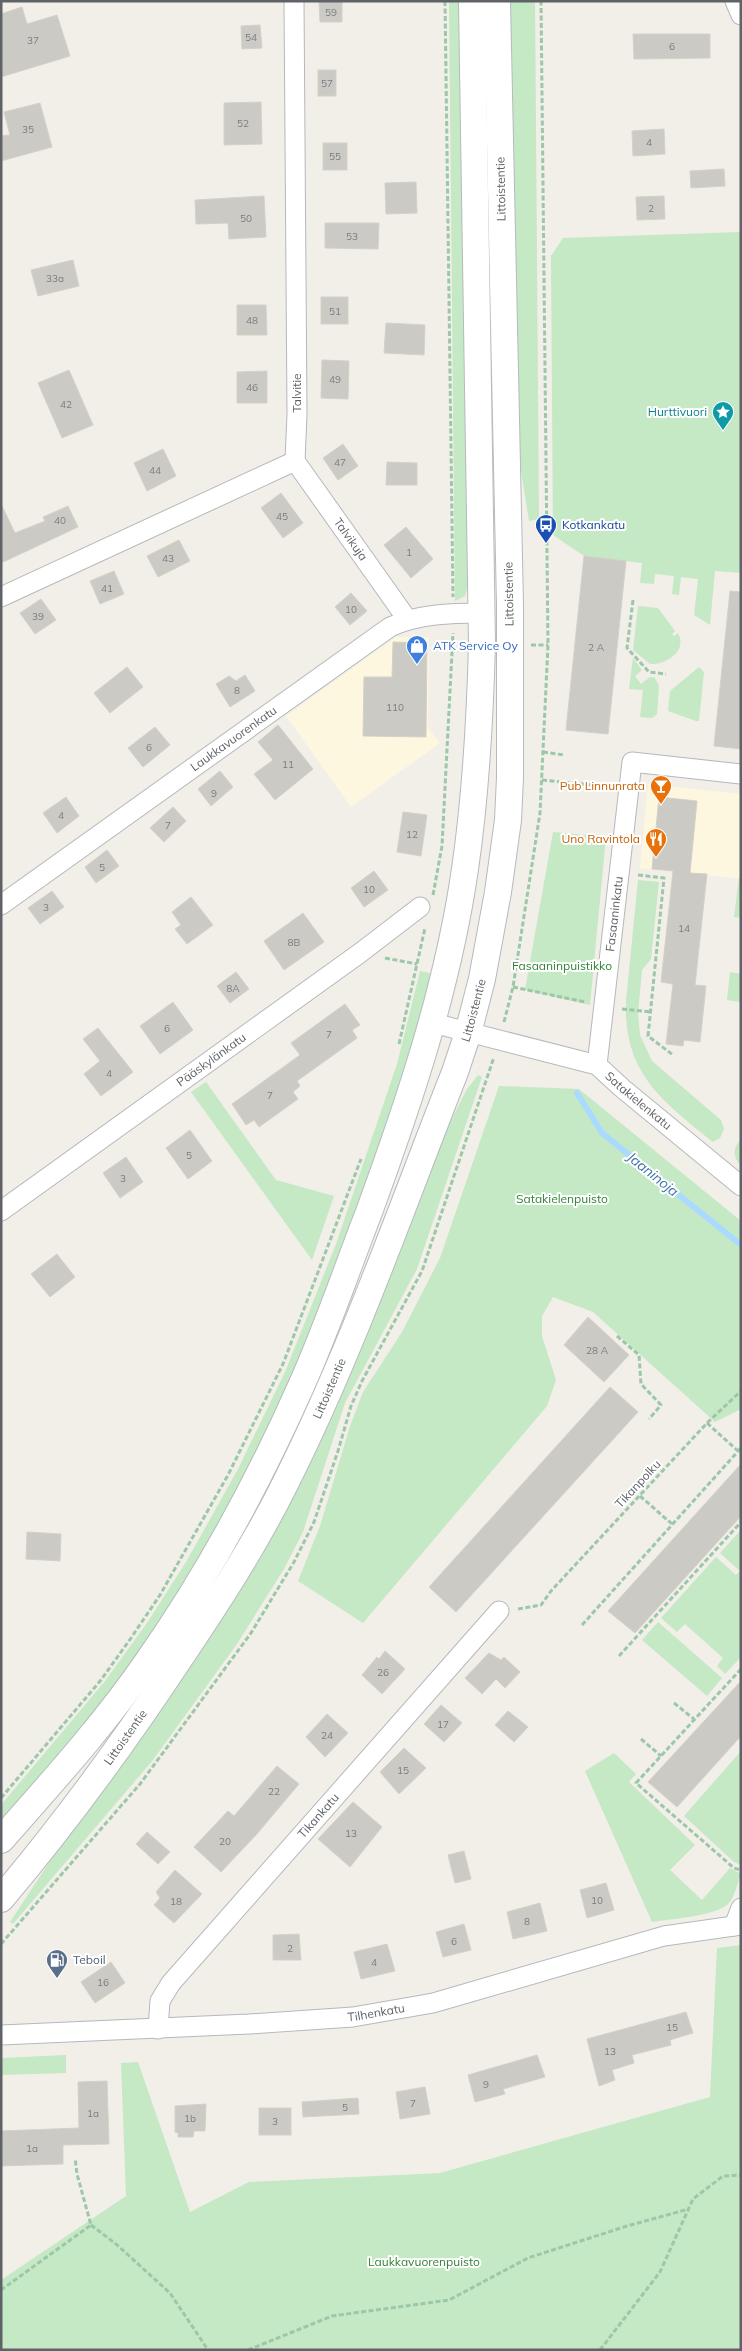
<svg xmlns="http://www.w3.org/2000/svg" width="742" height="2351" font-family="Mulish,sans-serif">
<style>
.commercial{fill:#fef7e0}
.green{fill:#c5e8c5}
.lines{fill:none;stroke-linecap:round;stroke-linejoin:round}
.stream{stroke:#aadaff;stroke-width:6}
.building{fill:#cccac5;stroke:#d6d1c6}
.minor-casing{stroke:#b5b8bc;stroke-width:21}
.secondary-casing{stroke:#b6babf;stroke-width:28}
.path{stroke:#9cc7a9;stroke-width:3;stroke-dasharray:5 2.5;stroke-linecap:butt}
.minor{stroke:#fff;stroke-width:19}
.secondary{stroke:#fff;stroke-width:26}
.labels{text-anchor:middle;stroke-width:4;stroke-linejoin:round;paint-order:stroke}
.number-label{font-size:10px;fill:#7a7d7f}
.street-label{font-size:12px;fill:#5f6368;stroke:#fff}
.culture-label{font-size:12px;fill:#0d838f;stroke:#fff;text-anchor:end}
.transit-label{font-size:12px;fill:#164399;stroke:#fff;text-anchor:start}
.shop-label{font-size:12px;fill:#366cbe;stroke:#fff;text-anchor:start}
.food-label{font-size:12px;fill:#c56008;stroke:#fff;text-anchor:end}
.park-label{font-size:12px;fill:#348238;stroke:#fff}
.service-label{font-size:12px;fill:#4e5e75;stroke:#fff;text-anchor:start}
.water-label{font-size:14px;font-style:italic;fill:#4174aa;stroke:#fff}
</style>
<rect width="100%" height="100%" fill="#f1efe8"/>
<g class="commercial">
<polygon points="396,637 429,637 428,728 440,743 351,807 286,716"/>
<polygon points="648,784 741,794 741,879 640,868"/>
</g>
<g class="green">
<polygon points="449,1 462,1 468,586 465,596 455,601"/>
<polygon points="509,1 535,1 539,519 529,521 517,445"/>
<polygon points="741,232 741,573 715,571 710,625 694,615 698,579 681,577 679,595 672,594 674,576 655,574 654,584 640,583 642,563 584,556 553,535 551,256 563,238"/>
<path d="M638 606 658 608 675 631 672 634 674 636 678 633C688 651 666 665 650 664L633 650Z"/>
<polygon points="633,658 642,670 635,676 641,684 650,677 654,677 659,685 657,714 652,718 640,717 643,690 629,689"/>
<polygon points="699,667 704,672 699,721 696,721 668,711 670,691"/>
<polygon points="553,832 606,837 590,1005 525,990"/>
<polygon points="739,878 741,878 741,918 734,917"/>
<path d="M638 880 659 882 651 959 642 970 638 1013 640 1035 652 1061 721 1120 724 1129 720 1138 713 1142C662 1101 623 1073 626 1001Z"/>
<polygon points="420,971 434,974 408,1070 294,1376 248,1477 195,1569 115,1688 1,1822 1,1805 105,1681 147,1623 186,1562 238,1469 285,1372 336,1244 397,1064"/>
<polygon points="730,972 741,974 741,1002 727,1000"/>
<polygon points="478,1075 482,1077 417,1269 345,1403 303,1532 284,1569 237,1644 153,1760 13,1924 10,1922 50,1861 195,1659 448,1126 467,1089"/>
<polygon points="206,1082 276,1180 334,1196 312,1260 191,1092"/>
<polygon points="499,1086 579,1089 741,1221 741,1409 715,1422 593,1312 553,1297 542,1316 542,1336 556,1380 547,1406 363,1623 298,1581 320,1526 350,1426 363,1392 402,1332 440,1258"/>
<path d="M741 1139V1165C732 1158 733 1147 741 1139Z"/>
<polygon points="741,1530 741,1657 725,1674 717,1666 723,1658 685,1624 677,1632 661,1618 716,1557 736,1575 740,1571 720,1553"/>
<polygon points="658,1622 722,1678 707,1696 642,1640"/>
<polygon points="741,1751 741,1865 734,1862 684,1816"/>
<path d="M614 1753 636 1774 629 1782 695 1845 670 1870 702 1900 730 1868 741 1874C737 1884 735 1896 729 1903 718 1916 670 1919 652 1922L585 1771Z"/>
<polygon points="741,1945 741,2350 1,2350 1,2280 126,2196 121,2063 138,2062 190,2212 249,2182 440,2173 710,2097 717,1948"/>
<polygon points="66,2055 66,2073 1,2075 1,2058"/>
</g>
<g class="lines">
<polyline class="stream" points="577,1093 602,1133 741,1245"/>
</g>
<g class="building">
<polygon points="319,1 342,1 342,22 320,22"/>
<polygon points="22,7 27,24 57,15 70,56 1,77 1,14"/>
<polygon points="260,25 262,48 242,49 241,26"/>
<polygon points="633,34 710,34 710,58 634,59"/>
<rect x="318" y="70" width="18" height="26"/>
<polygon points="261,102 262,144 224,145 224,103"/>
<polygon points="40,103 52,147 1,161 1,136 10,135 4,112"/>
<polygon points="664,129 665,154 633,156 632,131"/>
<rect x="323" y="143" width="24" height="27"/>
<polygon points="724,169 725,186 691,188 690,171"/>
<polygon points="416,182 417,213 386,214 385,183"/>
<polygon points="264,196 266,237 229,239 228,223 196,224 195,200"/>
<polygon points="664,196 665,219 637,220 636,197"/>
<polygon points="325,223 379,223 378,249 325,248"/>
<polygon points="73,260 79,286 38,296 31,270"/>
<rect x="321" y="297" width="27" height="27"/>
<polygon points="237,305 266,305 267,335 237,335"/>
<polygon points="386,323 425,325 424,355 384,353"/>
<polygon points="322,360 349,361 348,399 321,398"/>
<polygon points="69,370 93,425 62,438 38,383"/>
<polygon points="267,371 267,403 237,403 237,372"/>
<polygon points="343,444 358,466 338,480 323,458"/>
<polygon points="163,449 176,476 147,491 134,463"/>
<polygon points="387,462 417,463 417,485 386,485"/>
<polygon points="281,493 303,523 283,538 261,508"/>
<polygon points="1,504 15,533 45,521 43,517 68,506 78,527 1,563"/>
<polygon points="406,527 433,559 411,578 384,545"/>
<polygon points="179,540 190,561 158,577 147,556"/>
<polygon points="584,556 626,561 608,734 566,730"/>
<polygon points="114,571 124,594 100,604 90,581"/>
<polygon points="730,591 741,592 741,749 714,746"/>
<polygon points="351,593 367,611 350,625 335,607"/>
<polygon points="41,599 56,620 35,634 20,613"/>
<polygon points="393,642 427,643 426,737 363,736 364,677 392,677"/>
<polygon points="127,667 143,687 110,713 94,693"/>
<polygon points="245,675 255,691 230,707 216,684 229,676 236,681"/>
<polygon points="278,725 313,769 275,800 254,774 273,760 258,742"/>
<polygon points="155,727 170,745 143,767 128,748"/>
<polygon points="220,771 233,787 211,806 198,789"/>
<polygon points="66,797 79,816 57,833 43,813"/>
<polygon points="659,797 697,801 690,873 707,874 695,985 706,986 700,1042 684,1040 683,1046 666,1044 673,984 661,982 673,871 652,869"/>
<polygon points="173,807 186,821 164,842 150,828"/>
<polygon points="403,812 427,815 421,856 397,852"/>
<polygon points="107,850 119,866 96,883 85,867"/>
<polygon points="374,871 388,890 364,907 351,888"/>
<polygon points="52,891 64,907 40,924 28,908"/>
<polygon points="191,897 213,925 187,944 175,929 181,925 172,912"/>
<polygon points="303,913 324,942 284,970 264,941"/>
<polygon points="236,972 249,989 230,1003 217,986"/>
<polygon points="173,1002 193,1030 160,1054 140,1026"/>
<polygon points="345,1004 360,1025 352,1030 357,1038 297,1081 300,1086 293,1092 298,1099 259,1127 254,1120 246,1125 232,1104 300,1055 291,1043"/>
<polygon points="98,1028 133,1072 101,1096 84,1074 100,1061 83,1039"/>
<polygon points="190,1130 212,1161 188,1179 166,1148"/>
<polygon points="126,1157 143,1182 120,1198 103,1173"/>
<polygon points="57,1254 75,1277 50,1297 31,1274"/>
<polygon points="588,1317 629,1355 604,1382 564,1345"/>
<polygon points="610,1387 638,1412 456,1612 429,1587"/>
<polygon points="741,1464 741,1516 635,1633 608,1611"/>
<polygon points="27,1532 61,1534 60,1561 26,1559"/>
<polygon points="385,1651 405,1669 382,1694 362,1675 377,1657 379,1659"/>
<polygon points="489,1653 501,1660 504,1657 520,1672 505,1688 496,1679 482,1694 465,1678"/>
<polygon points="741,1681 741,1736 677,1807 648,1782"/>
<polygon points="441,1705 462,1723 444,1742 424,1724"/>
<polygon points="508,1711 528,1727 514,1742 495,1725"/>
<polygon points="327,1714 348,1733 325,1757 306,1737"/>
<polygon points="404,1748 426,1768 399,1794 380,1772"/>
<polygon points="277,1766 299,1784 256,1835 221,1872 194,1847 228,1811 234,1816"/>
<polygon points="353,1802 382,1827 350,1867 318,1839"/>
<polygon points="147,1832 170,1852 158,1864 136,1844"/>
<polygon points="464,1851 471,1879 455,1883 448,1855"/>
<polygon points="175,1870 202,1894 174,1923 154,1905 160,1898 156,1892"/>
<polygon points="606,1883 614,1910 587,1918 580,1890"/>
<polygon points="540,1903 547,1931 513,1939 507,1912"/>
<polygon points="464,1924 471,1950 443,1957 436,1932"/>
<polygon points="299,1934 301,1960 273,1960 273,1935"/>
<polygon points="387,1944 395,1971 361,1979 354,1952"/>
<polygon points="111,1962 125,1983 95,2003 81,1982"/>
<polygon points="686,2012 693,2033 670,2040 671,2045 632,2055 634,2063 612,2070 615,2080 599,2086 587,2039"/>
<polygon points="537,2055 545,2077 503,2089 505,2094 475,2102 468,2075"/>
<polygon points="107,2081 109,2144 63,2145 63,2164 1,2166 1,2131 79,2128 78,2082"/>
<polygon points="425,2087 430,2114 400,2119 396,2092"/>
<polygon points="358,2098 359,2114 303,2117 302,2102"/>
<polygon points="206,2104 205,2131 194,2131 193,2137 178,2137 178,2133 175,2132 175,2106"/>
<rect x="259" y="2108" width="32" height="27"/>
</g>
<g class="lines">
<g class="minor-casing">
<g id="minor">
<polyline points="735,1 741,15"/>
<path id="s1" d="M295 461 407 619"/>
<polyline points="1,597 295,461 297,414 294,1"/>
<path id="s2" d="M1 905 390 627C418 614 451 613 482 613"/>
<path id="s3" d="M433 1023 597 1065 622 1088 741 1186"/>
<path id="s4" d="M597 1065 632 762 741 774"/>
<path id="s5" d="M1 1211 360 953 420 907"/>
<polyline points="734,1926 741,1908"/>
<path id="s6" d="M158 2029 160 2001 171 1983 499 1611"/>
<path id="s7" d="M1 2035 249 2024 353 2017 433 2003 664 1936 741 1925"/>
</g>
</g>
<g class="secondary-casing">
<g id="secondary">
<path d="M1 1840C52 1782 104 1725 148 1661 209 1574 259 1481 302 1384 327 1328 347 1269 369 1212 410 1100 448 987 465 869 476 794 480 719 482 644L472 1"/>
<path id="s8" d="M1 1899C65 1823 123 1744 178 1661 217 1603 255 1545 286 1482 352 1350 401 1209 455 1072L468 1033 482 979 498 892 508 820 510 778V605L497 1"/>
</g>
</g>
<g class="path">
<polyline points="445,1 453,597"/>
<polyline points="633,600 627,648 649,672 666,674"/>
<polyline points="531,645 548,645"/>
<polyline points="543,752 564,755"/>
<polyline points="542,780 611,787"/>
<polyline points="638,875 664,878 648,1036 673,1055"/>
<polyline points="433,895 442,846 453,633"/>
<polyline points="385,958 417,964"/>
<polyline points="513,987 585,1002"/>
<polyline points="622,1009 651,1012"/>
<polyline points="504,1022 513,987 540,813 548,645 541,1"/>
<polyline points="399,1044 425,928"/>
<polyline points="617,1336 639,1355 641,1384 661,1405 649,1419"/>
<polyline points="707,1423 738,1451"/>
<polyline points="640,1496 672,1524"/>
<polyline points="518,1609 541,1605 551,1591 707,1423 741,1391"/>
<polyline points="582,1625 741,1448"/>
<polyline points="619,1656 741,1522"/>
<polyline points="741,1669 636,1783 734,1868 741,1870"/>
<polyline points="674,1703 694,1719"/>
<polyline points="641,1739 661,1756"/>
<polyline points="1,1798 101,1680 131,1638 160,1595 228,1475 283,1364 361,1159"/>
<polyline points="1,1944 140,1784 251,1633 294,1562 314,1522 338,1451 351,1406 362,1381 422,1271 494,1057"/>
<polyline points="91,2225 116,2244 170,2293 208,2350"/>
<polyline points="1,2290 91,2225 77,2174 75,2158"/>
<polyline points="248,2350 332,2316 449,2300 528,2258 627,2226 689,2209"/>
<polyline points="600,2350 660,2272 693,2199 723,2176 741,2175"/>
</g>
<use href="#minor" class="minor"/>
<use href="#secondary" class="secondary"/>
</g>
<defs>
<g id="sight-pin" transform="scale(1.125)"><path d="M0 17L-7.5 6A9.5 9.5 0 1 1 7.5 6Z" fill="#0f9aa8" stroke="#fff"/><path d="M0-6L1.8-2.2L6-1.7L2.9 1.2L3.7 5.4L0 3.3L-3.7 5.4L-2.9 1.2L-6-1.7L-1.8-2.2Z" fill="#fff"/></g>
<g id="bus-pin" transform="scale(1.125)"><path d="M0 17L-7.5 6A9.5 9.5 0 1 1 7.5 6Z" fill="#1a4fb4" stroke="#fff"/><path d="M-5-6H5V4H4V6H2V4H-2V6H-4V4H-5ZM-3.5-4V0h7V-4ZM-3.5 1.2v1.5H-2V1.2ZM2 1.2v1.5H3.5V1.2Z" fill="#fff"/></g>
<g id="shop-pin" transform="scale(1.125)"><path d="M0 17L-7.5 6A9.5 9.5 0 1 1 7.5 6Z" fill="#3f7fe0" stroke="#fff"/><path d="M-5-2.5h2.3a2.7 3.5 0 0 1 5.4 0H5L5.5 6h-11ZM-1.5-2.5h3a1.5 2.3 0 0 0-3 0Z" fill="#fff"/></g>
<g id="bar-pin" transform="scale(1.125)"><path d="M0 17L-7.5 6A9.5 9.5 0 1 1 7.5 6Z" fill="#e8710a" stroke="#fff"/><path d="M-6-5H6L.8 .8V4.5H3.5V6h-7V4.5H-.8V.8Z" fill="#fff"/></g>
<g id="restaurant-pin" transform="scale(1.125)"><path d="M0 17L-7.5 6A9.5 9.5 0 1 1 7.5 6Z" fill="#e8710a" stroke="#fff"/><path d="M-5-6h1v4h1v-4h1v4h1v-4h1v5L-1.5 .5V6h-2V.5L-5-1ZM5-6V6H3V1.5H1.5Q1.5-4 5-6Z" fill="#fff"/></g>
<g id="fuel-pin" transform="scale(1.125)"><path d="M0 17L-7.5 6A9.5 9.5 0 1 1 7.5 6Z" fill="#5c6f8a" stroke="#fff"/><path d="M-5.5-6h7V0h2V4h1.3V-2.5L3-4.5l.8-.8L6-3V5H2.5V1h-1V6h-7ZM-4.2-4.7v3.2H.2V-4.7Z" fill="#fff"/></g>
</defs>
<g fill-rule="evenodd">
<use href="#sight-pin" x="723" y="412"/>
<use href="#bus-pin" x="546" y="525"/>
<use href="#shop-pin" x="417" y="646"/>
<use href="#bar-pin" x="661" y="786"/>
<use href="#restaurant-pin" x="656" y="839"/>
<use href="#fuel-pin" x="57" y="1960"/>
</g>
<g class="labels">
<g class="number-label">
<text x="331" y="16">59</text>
<text x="251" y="41">54</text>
<text x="33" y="44">37</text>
<text x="672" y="50">6</text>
<text x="327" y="87">57</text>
<text x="243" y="127">52</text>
<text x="28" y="133">35</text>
<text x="649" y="146">4</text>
<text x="335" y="160">55</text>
<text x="651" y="212">2</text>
<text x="246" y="222">50</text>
<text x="352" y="240">53</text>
<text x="55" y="282">33a</text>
<text x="335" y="315">51</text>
<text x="252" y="324">48</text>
<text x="335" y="383">49</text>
<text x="252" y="391">46</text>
<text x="66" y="408">42</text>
<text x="340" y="466">47</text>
<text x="155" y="474">44</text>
<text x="282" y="520">45</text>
<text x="60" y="524">40</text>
<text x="409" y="556">1</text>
<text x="168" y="562">43</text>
<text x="107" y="592">41</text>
<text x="351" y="613">10</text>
<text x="38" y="620">39</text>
<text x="596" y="651">2 A</text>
<text x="237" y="694">8</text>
<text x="395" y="711">110</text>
<text x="149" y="751">6</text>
<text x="288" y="768">11</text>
<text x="214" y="797">9</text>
<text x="61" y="819">4</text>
<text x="168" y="829">7</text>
<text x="412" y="838">12</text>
<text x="102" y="871">5</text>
<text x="369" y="893">10</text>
<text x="46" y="911">3</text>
<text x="684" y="932">14</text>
<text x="294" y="946">8B</text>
<text x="233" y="992">8A</text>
<text x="167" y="1032">6</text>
<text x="329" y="1038">7</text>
<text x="109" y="1077">4</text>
<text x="270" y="1099">7</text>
<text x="189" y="1159">5</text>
<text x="123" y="1182">3</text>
<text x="597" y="1354">28 A</text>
<text x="383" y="1676">26</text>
<text x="443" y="1728">17</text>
<text x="327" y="1739">24</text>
<text x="403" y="1774">15</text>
<text x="274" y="1795">22</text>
<text x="351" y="1837">13</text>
<text x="225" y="1845">20</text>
<text x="597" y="1904">10</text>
<text x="176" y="1905">18</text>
<text x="527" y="1925">8</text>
<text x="454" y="1945">6</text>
<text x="290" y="1952">2</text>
<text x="374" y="1966">4</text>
<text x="103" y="1986">16</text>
<text x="672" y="2031">15</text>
<text x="610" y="2055">13</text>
<text x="486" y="2088">9</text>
<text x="413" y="2107">7</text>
<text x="345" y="2111">5</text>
<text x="93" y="2117">1a</text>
<text x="190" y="2122">1b</text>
<text x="275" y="2125">3</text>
<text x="32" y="2152">1a</text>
</g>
<g class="street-label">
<text transform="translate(501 189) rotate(-91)" y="4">Littoistentie</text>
<text transform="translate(297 393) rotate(-90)" y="4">Talvitie</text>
<text dy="4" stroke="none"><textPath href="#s1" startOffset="96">Talvikuja</textPath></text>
<text transform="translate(509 594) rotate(-91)" y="4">Littoistentie</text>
<text dy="4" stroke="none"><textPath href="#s2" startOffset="286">Laukkavuorenkatu</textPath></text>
<text dy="4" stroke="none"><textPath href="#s4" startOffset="152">Fasaaninkatu</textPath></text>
<text dy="4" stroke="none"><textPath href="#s8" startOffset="1014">Littoistentie</textPath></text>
<text dy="4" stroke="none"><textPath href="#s5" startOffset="259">Pääskylänkatu</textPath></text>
<text dy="4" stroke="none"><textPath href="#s3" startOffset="224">Satakielenkatu</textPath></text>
<text dy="4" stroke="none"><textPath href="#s8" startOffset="609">Littoistentie</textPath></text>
<text transform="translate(638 1484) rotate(-47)" y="4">Tikanpolku</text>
<text dy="4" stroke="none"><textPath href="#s8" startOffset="204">Littoistentie</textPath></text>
<text dy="4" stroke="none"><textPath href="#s6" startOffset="272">Tikankatu</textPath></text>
<text dy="4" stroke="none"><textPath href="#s7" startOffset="376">Tilhenkatu</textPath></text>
</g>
<g class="culture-label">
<text x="707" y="416">Hurttivuori</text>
</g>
<g class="transit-label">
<text x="562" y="529">Kotkankatu</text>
</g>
<g class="shop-label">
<text x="433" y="650">ATK Service Oy</text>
</g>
<g class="food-label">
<text x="645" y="790">Pub Linnunrata</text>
<text x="640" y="843">Uno Ravintola</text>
</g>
<g class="park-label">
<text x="562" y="970">Fasaaninpuistikko</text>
<text x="562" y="1203">Satakielenpuisto</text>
<text x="424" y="2266">Laukkavuorenpuisto</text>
</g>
<g class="service-label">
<text x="73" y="1964">Teboil</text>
</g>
<g class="water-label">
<text transform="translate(653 1174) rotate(39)" y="5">Jaaninoja</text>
</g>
</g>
<rect width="742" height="2351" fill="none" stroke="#5f6368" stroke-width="5"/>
</svg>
